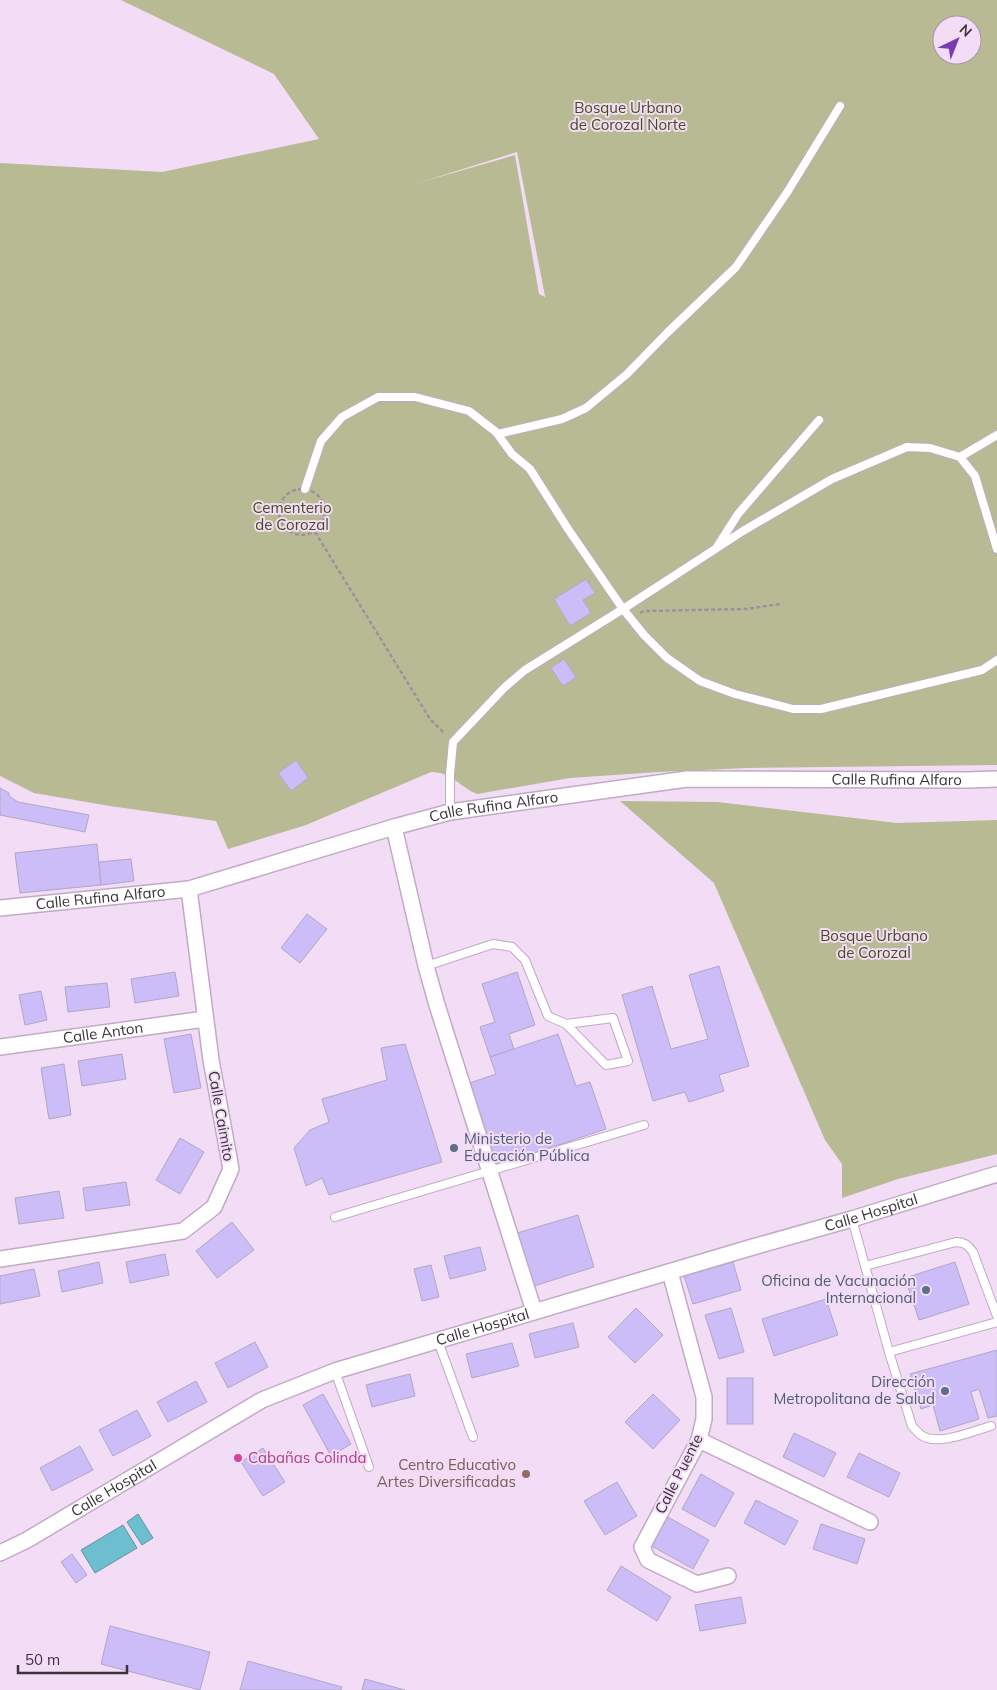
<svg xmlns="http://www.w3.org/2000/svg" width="997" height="1690" font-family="Mulish,sans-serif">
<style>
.green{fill:#b8ba93;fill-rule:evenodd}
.water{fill:#6dbfcf;stroke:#5e95a3}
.building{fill:#ccbcf7;stroke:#b0a8c5}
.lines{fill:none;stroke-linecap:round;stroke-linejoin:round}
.service-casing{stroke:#c1abc4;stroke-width:10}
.minor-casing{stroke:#c1abc4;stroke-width:18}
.path{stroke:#9f8fa1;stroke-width:2.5;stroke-dasharray:4 2.5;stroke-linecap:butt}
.service{stroke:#fff;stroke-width:8}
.minor{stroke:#fff;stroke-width:15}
.service-dot{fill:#5c6f8a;stroke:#f2dcf6;stroke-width:2}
.hotel-dot{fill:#d1479c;stroke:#f2dcf6;stroke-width:2}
.education-dot{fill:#8d6e63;stroke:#f2dcf6;stroke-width:2}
.labels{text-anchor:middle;stroke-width:4;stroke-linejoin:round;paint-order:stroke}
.park-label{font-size:15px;fill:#4a4b1c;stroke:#f2dcf6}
.street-label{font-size:15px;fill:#3b323c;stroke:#f2dcf6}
.service-label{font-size:15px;fill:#4e5e75;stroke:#f2dcf6;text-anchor:end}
.hotel-label{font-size:15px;fill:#b23c85;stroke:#f2dcf6;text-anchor:start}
.education-label{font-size:15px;fill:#785e54;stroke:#f2dcf6;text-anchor:end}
</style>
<rect width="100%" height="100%" fill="#f2dcf6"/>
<g class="green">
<path d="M121 0H997V765L747 768 658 772 570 778 477 794C459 787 453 772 431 772L306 825 228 849 216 821 110 806 34 793 0 776V163L162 172 319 139 274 74ZM942 25H972V55H942ZM517 152 545 296V297L539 294 515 155 418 183Z"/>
<polygon points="620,801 717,802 897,823 997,820 997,1154 898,1179 842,1198 842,1164 825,1140 714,883"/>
</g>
<g class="water">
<polygon points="138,1514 153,1538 142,1545 127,1522"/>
<polygon points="123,1525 137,1548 95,1573 81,1550"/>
</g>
<g class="building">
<polygon points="586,579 595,593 583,600 591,613 570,626 554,599"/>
<polygon points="564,659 576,677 563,686 551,668"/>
<polygon points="296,760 308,778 291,791 278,773"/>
<polygon points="0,788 9,793 9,796 18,802 89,815 85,832 0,815"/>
<polygon points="97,844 101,885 20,893 15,853"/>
<polygon points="131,859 134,881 101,885 99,862"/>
<polygon points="307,914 327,929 300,963 281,948"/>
<polygon points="719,966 749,1066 719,1075 724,1091 689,1102 685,1092 653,1101 622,995 652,986 671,1049 708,1039 689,975"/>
<polygon points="175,972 179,996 135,1003 131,979"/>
<polygon points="517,972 535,1025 509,1034 514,1049 490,1057 480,1027 495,1022 482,984"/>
<polygon points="107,983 110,1007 68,1012 65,987"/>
<polygon points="41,991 47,1020 25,1025 19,995"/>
<polygon points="191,1034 201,1088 174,1093 164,1039"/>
<polygon points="558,1034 576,1086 590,1082 606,1129 493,1167 464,1085 496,1074 490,1057"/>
<polygon points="405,1044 442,1162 329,1195 322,1178 306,1186 294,1148 310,1130 329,1122 322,1099 387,1080 381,1048"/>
<polygon points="122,1054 126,1079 82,1086 78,1061"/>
<polygon points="64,1064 71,1115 49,1119 41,1068"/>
<polygon points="180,1138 204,1152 180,1194 156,1180"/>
<polygon points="126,1182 130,1205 86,1211 83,1188"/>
<polygon points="59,1191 64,1218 19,1224 15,1198"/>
<polygon points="578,1215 594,1267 534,1286 517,1233"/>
<polygon points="232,1222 254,1250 217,1278 196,1251"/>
<polygon points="480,1247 486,1270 450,1279 444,1256"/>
<polygon points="165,1254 169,1275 130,1283 126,1262"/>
<polygon points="99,1262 103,1283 62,1292 58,1271"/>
<polygon points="733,1262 741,1290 693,1304 684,1276"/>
<polygon points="955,1262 969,1304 919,1320 905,1278"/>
<polygon points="431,1265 439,1297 422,1301 414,1269"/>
<polygon points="34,1269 40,1296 0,1304 0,1276"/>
<polygon points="826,1299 838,1335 774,1356 762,1319"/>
<polygon points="636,1308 663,1335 635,1363 608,1337"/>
<polygon points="731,1308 744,1352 719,1359 705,1315"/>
<polygon points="573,1323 579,1347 535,1358 529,1334"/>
<polygon points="255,1342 268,1367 228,1388 215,1363"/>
<polygon points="512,1343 519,1366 472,1378 466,1354"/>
<polygon points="997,1350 997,1416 988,1418 979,1389 971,1392 979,1419 940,1431 933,1405 921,1409 910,1374"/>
<polygon points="410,1374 415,1396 372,1407 366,1385"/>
<rect x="727" y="1378" width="26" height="46"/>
<polygon points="196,1381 207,1402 168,1422 157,1402"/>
<polygon points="323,1394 351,1444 331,1456 303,1405"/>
<polygon points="653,1394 680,1420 653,1449 625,1422"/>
<polygon points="137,1410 151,1436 113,1456 99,1430"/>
<polygon points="794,1433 836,1453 824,1477 783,1457"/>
<polygon points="80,1446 93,1470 52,1491 40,1468"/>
<polygon points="263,1448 285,1482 263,1496 241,1462"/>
<polygon points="859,1453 900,1473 889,1497 847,1477"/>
<polygon points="701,1474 734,1493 715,1527 682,1509"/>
<polygon points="617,1482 637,1516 605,1535 584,1501"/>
<polygon points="756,1500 798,1521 785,1545 744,1523"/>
<polygon points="666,1516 709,1540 693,1569 650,1545"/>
<polygon points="821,1524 865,1539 857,1564 813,1549"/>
<polygon points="72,1554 87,1575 76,1583 61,1562"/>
<polygon points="621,1566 671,1597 657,1621 607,1590"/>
<polygon points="741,1597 746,1623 700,1631 695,1605"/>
<polygon points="110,1626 210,1652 200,1690 101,1664"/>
<polygon points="248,1661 342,1687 341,1690 240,1690"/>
<polygon points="365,1679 405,1690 362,1690"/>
</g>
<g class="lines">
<g class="service-casing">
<g id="service">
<polyline points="498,434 562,419 586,408 627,374 668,332 736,267 788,191 840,106"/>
<polyline points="960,457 975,476 997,549"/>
<polyline points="305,489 321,441 342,417 378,397 415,397 469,411 496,432 512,454 530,469 568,529 623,609 644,635 667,658 700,681 735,694 793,709 821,709 982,670 997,660"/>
<polyline points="717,547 738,514 819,420"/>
<polyline points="450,812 450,774 453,742 504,688 525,670 623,609 743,531 832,479 907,447 930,448 960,457 997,435"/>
<polyline points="426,966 493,944 512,947 525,960 548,1016 566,1024 606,1065 628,1061 613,1018 566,1024"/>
<polyline points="335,1217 644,1125"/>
<path d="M852 1219 889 1352 912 1426C915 1429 918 1433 921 1435 937 1447 973 1431 991 1426"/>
<path d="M865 1266 956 1242C964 1242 968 1245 973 1252L997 1316"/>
<polyline points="438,1341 473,1437"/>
<polyline points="889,1352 997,1322"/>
<polyline points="335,1371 369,1467"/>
</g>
</g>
<g class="minor-casing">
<g id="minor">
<polyline points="394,827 426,966 437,1005 534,1311"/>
<path id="s1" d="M0 908 189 889 394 827 450 812 687 779 967 780 997 779"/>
<path id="s2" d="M0 1047 205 1019"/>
<polyline points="0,1259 183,1231 214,1207 231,1169 211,1060 189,889"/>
<polyline points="670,1272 704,1397 704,1419 699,1440 642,1547 648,1560 697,1584 728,1576"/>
<polyline points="699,1440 870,1522"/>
<path id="s3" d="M0 1553 27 1540 262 1400 335 1371 746 1249 852 1219 997 1174"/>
</g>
</g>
<g class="path">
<circle cx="302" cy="512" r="23"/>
<polyline points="315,532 430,719 445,734"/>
<polyline points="640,613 644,611 747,609 780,604"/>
</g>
<use href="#service" class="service"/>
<use href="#minor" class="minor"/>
</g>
<g class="service-dot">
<circle cx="454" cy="1148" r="5"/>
<circle cx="926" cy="1290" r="5"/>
<circle cx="945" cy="1391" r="5"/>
</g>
<circle class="hotel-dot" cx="238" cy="1458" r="5"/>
<circle class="education-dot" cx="526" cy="1474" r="5"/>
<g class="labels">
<g class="park-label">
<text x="628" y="113">Bosque Urbano<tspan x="628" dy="17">de Corozal Norte</tspan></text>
<text x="292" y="513">Cementerio<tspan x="292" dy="17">de Corozal</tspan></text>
<text x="874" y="941">Bosque Urbano<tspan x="874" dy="17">de Corozal</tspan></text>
</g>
<g class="street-label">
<text dy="5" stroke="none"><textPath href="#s1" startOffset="911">Calle Rufina Alfaro</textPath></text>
<text dy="5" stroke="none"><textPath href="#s1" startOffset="506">Calle Rufina Alfaro</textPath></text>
<text dy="5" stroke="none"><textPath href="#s1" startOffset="101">Calle Rufina Alfaro</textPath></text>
<text dy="5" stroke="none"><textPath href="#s2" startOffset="104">Calle Anton</textPath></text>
<text transform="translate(221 1116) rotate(80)" y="5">Calle Caimito</text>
<text dy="5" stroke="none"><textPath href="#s3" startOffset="941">Calle Hospital</textPath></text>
<text dy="5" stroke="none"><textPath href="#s3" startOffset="536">Calle Hospital</textPath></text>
<text transform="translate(679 1474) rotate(-63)" y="5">Calle Puente</text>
<text dy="5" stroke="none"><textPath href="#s3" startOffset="131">Calle Hospital</textPath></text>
</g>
<g class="service-label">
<text x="464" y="1144" text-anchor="start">Ministerio de<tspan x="464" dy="17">Educación Pública</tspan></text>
<text x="916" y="1286">Oficina de Vacunación<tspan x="916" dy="17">Internacional</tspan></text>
<text x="935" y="1387">Dirección<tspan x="935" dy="17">Metropolitana de Salud</tspan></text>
</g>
<g class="hotel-label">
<text x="248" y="1463">Cabañas Colinda</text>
</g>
<g class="education-label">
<text x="516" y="1470">Centro Educativo<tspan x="516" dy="17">Artes Diversificadas</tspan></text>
</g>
</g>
<g transform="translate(957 40) rotate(43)"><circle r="24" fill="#f2dcf6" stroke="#a998ac"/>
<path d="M0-4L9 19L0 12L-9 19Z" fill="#783cb2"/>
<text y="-8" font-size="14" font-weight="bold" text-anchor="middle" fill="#3b323c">N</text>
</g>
<path d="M18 1665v8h109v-8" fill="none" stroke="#3b323c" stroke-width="2.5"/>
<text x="25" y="1665" font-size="15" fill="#3b323c" stroke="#f2dcf6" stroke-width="4" paint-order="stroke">50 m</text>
</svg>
